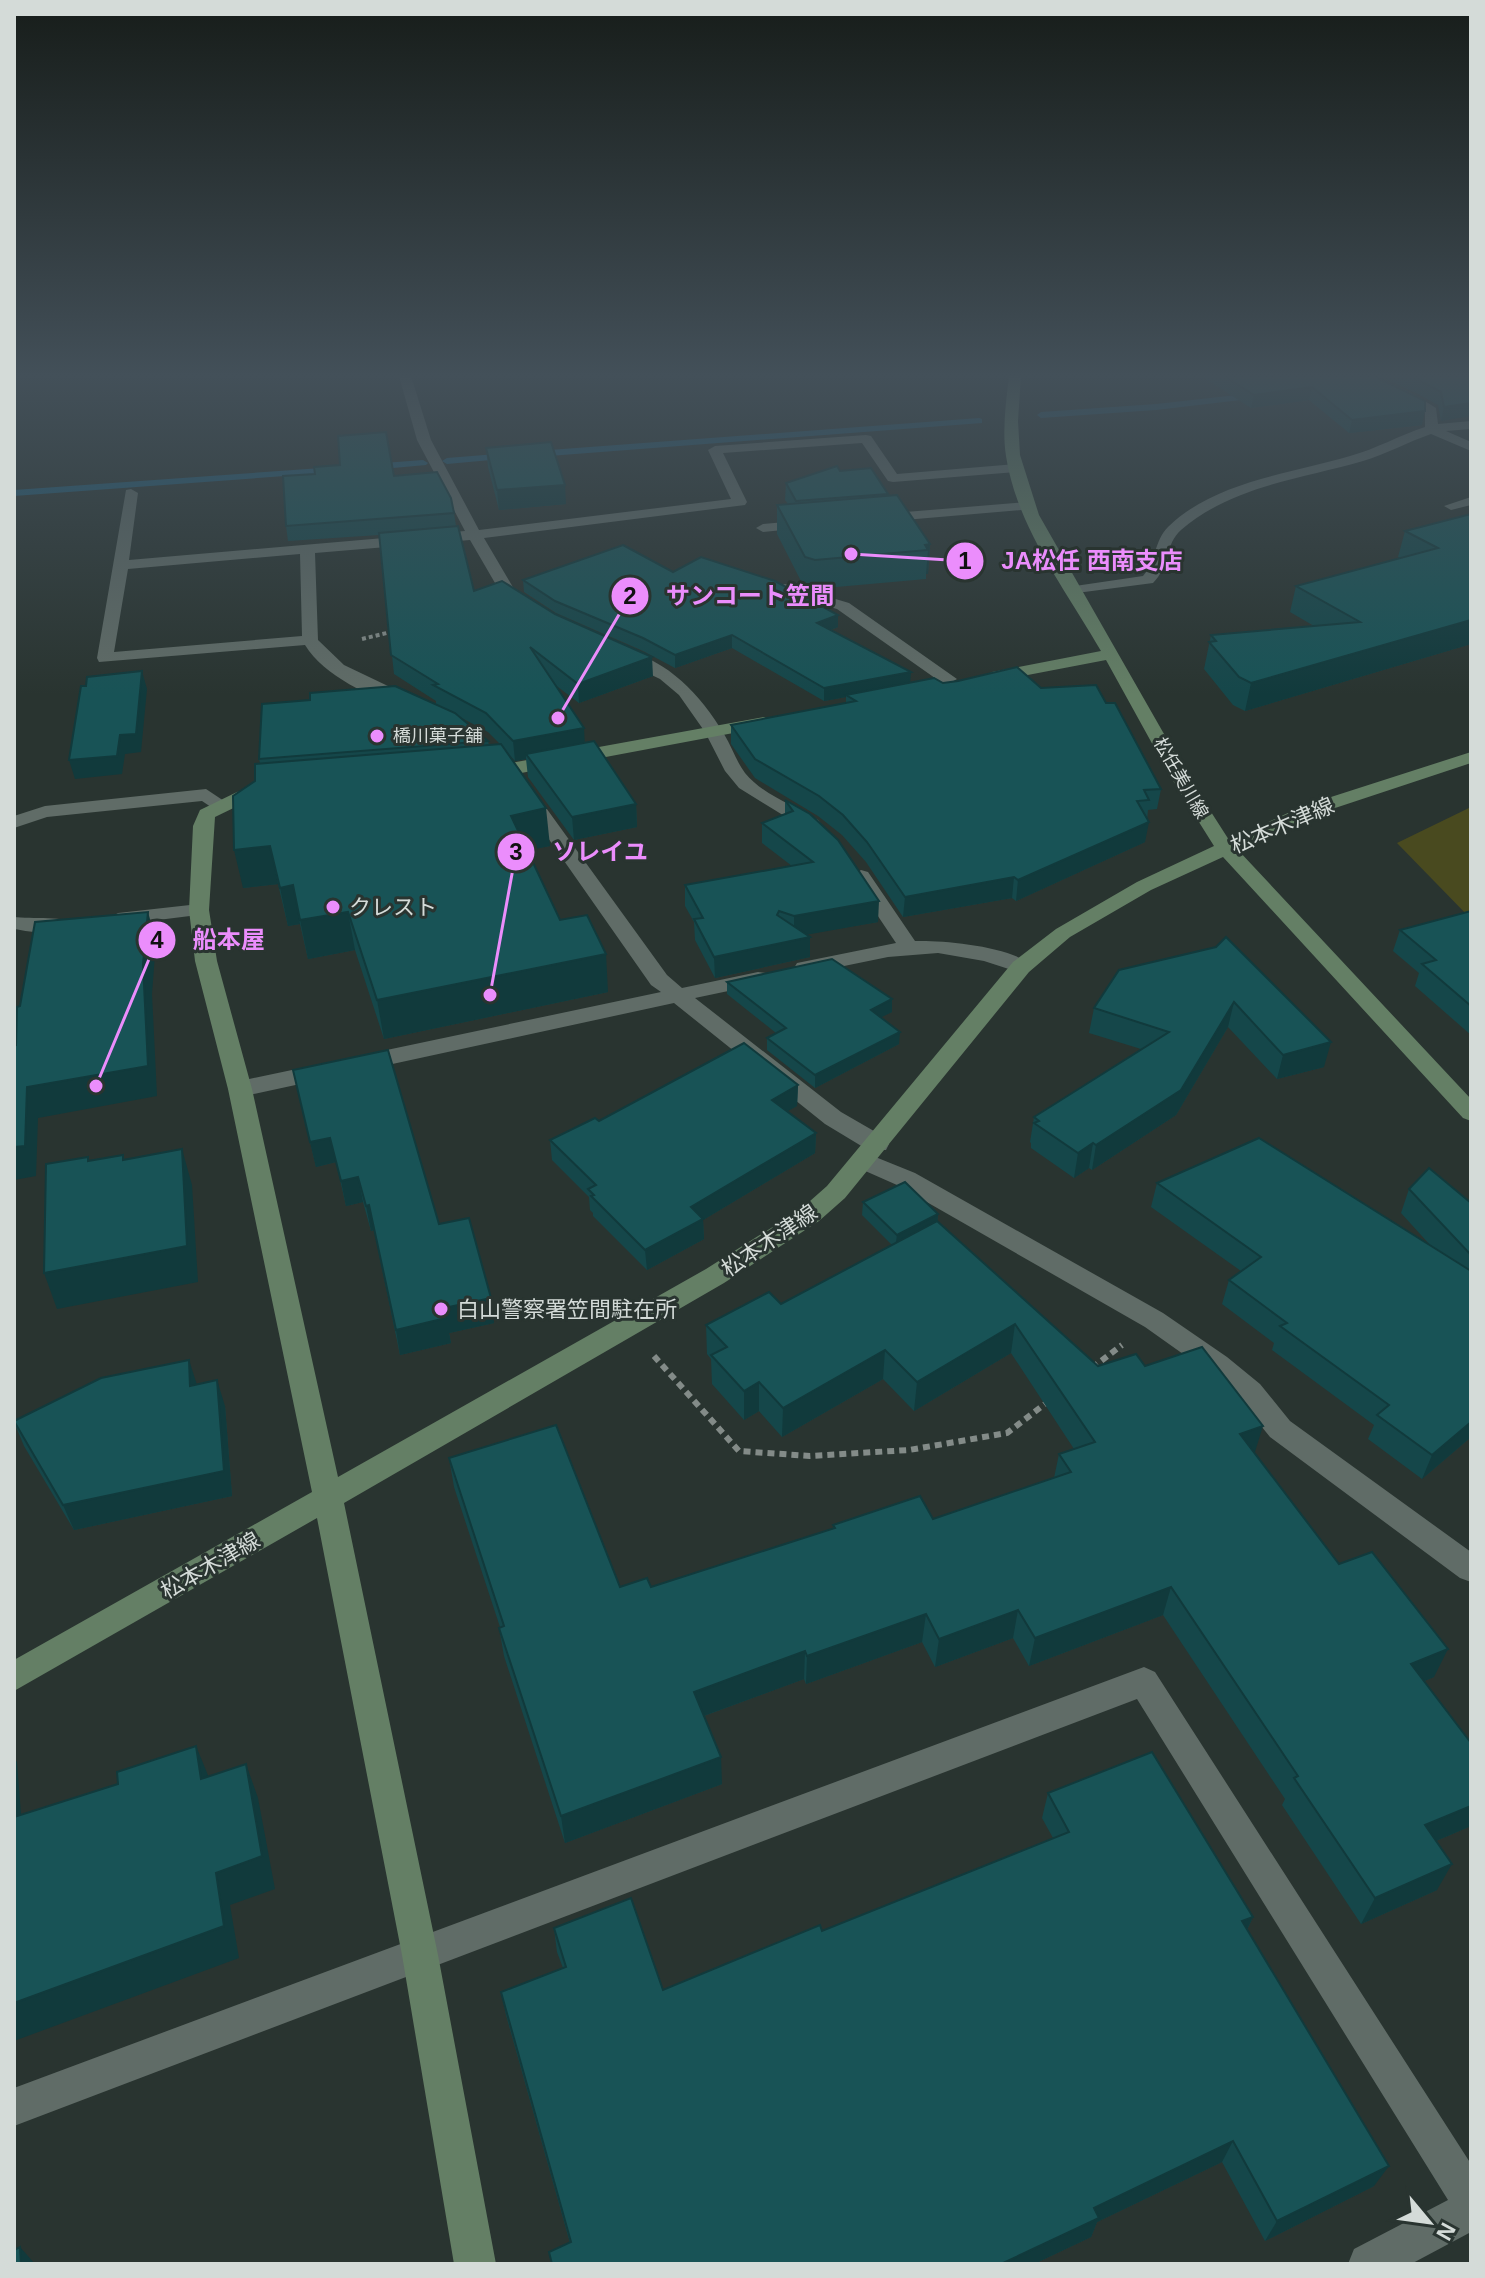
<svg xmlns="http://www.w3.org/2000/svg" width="1485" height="2278" font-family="Helvetica,'Noto Sans JP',sans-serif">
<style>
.green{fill:#494a1f}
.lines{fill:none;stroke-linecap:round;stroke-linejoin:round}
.stream{fill:#215c76;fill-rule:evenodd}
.path-far1{stroke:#838b88;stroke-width:4;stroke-dasharray:4 3;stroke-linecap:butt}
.path{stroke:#838b88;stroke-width:6;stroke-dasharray:7 5;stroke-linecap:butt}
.lane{fill:#606c67;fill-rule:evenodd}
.street{fill:#606c67;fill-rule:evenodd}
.secondary{fill:#647f65;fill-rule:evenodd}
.wall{fill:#15474a;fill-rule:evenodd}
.shaded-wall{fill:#113a3c}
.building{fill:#185356;stroke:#113a3c;stroke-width:2}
.poi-dot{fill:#eb8dfc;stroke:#293430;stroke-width:3}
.labels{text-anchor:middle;stroke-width:6;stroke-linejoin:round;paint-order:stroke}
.far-poi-label{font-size:18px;fill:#d4dbd8;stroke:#293430;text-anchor:start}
.far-street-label{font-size:18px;fill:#d4dbd8;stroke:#293430}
.street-label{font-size:22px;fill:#d4dbd8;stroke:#293430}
.poi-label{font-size:22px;fill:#d4dbd8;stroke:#293430;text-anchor:start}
.leader{fill:none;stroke:#eb8dfc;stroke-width:3}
.callout-dot{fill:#eb8dfc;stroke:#293430;stroke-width:3}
.mark-label{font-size:24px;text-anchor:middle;font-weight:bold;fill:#111}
.callout-label{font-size:24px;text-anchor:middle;font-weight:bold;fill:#eb8dfc;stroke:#293430;stroke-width:6;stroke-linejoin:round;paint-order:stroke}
</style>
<rect width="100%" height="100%" fill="#293430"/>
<polygon class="green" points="1471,807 1471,919 1397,843"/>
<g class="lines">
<g class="stream">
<polygon points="1255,393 1258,394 1258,398 1156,410 1041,418 1037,415 1041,412 1156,404"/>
<polygon points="979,418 982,419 982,423 536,457 531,454 536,451"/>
<polygon points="509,453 514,456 512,458 447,464 442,461 447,458"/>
<polygon points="423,460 428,463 426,465 371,470 366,467 371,464"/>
<polygon points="336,467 339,468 339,472 14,496 14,490"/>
</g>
<polyline class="path-far1" points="362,639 395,631"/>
<g class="path">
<polyline points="654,1356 739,1451 810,1456 909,1450 1007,1433 1049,1401"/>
<polyline points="1092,1368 1122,1345"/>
</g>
<g class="lane">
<polygon points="1028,502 1035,506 1033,509 881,522 874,518 881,514"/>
<polygon points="808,520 815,524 813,527 763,532 756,528 763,524"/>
<polygon points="785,584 849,603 957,679 948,684 942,683 837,609 779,592 779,586"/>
<polygon points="206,789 230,805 228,809 214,809 202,801 47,817 14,828 14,816 45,806"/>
<polygon points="199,904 209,910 206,914 118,925 108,919 118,913"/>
<path d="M14 917C30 919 68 916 76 924 62 938 32 932 14 929Z"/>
</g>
<g class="street">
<path d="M399 376H411L431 440 479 530 731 499 708 450 715 446 866 435 871 436 897 474 1016 464 1023 468 1016 472 893 482 888 481 862 443 723 453 747 502 745 505 484 538 514 589 533 604 525 609 502 595 470 540 315 553 318 640 344 665 411 697 414 701 411 705 405 706C371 698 324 676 305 645L99 662 97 658 126 490 131 489 138 493 129 560 465 531 417 440ZM300 554 302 636 114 652 128 569Z"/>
<path d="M1352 376C1382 376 1411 392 1436 408L1438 424 1471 421V429L1446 431 1471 442V451L1431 434C1408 442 1386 454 1363 461 1301 479 1232 486 1181 530 1165 544 1169 568 1153 583L1069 594 1067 591 1075 586 1143 576C1156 562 1154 541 1168 527 1215 481 1290 474 1350 456 1376 449 1400 435 1425 427V413L1406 401Z"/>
<polygon points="1471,497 1471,505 1451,510 1444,506"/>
<path d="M622 649C669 661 700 694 724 734 732 747 736 761 745 773 763 795 794 805 818 820L821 824 818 828H804L739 788 725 771 705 732 679 695 660 679 616 658 614 654 616 650Z"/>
<polygon points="529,792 536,794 667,975 682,988 758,972 766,973 769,978 766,983 695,998 841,1112 886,1138 889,1144 886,1150 868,1150 825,1124 674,1003 240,1097 232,1094 228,1089 232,1084 240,1081 661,992 651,985 520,798"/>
<path d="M861 870 868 872 915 941C941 940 1015 946 1032 967L1021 973 984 961 938 953 888 957 805 974 797 973 794 968 797 963 896 943 851 876Z"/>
<polygon points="863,1152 915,1173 1163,1313 1227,1357 1260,1384 1290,1421 1471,1552 1471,1582 1460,1578 1270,1437 1240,1400 1207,1371 1145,1327 897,1185 854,1166 851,1160 854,1154"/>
<polygon points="1144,1667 1155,1672 1471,2164 1471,2232 1411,2264 1348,2264 1354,2249 1448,2200 1137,1699 14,2126 14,2088"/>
</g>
<g class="secondary">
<path d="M1009 376H1021L1018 421 1020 455 1039 515 1188 776 1229 840 1303 806 1471 752V763L1317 814 1238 850 1471 1099V1121L1463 1118 1223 857 1151 890 1070 937 1029 972 845 1198 819 1221 724 1283 344 1503 438 1955 496 2264H454L402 1955 317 1518 14 1691V1660L312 1492 228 1089 195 961 189 910 193 826 200 810 237 792 265 785 274 791 272 795 250 800 215 817 209 910 217 961 252 1089 338 1477 706 1269 801 1209 827 1186 1013 962 1056 929 1137 882 1214 846 1170 776 1106 660 992 682 984 677 992 672 1101 651C1066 590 1017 528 1006 456 1002 430 1006 402 1009 376Z"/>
<polygon points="764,717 773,722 770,726 489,779 480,773 489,767"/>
</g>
</g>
<g class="wall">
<polygon points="1201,376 1471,376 1441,421 1438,405 1418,394 1386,379 1378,378 1422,425 1349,433 1309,400 1251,408"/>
<polygon points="486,448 566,504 499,510 488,467"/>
<polygon points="840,471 888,494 888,496 930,544 928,574 926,574 926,579 814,589 804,587 777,534 777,505 788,504 785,500 786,483"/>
<path d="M394 476 454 513 456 526 474 591 653 676 579 703 554 684 585 743 636 804 637 827 574 840 528 777 526 759 515 761 504 749 550 846 527 850 560 920 608 992 384 1039 355 950 308 959 300 924 288 926 278 884 243 888 255 781 260 763 259 759 436 704V701L394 674 379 535 288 541 286 526ZM460 717 488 732 500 744 489 745 488 741Z"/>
<polygon points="1471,514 1471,644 1245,711 1233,705 1204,669 1211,635 1314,626 1290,612 1296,586 1400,558 1398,557 1405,531"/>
<polygon points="673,572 838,615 838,627 831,630 910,683 943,683 1041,688 1106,703 1161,789 1157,809 1148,810 1145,842 1016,901 1012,898 903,917 866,862 842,835 818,816 755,778 731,744 731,725 846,703 846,697 824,701 732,648 675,668 643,651 556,613 524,592 523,580"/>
<polygon points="785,800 878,922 807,934 810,937 810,957 715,978 695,940 694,922 685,906 685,885 792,866 762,843 762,823 785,814"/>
<polygon points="1471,911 1471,1035 1415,986 1419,973 1393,951 1400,930"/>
<polygon points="1216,947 1324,1067 1277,1079 1228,1027 1176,1115 1092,1170 1089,1168 1074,1178 1031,1148 1031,1143 1030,1142 1034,1117 1141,1049 1089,1033 1094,1008"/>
<polygon points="727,982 892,999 892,1012 880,1017 899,1044 815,1088 767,1050 767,1038 776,1033 727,994"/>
<polygon points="293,1070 439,1224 494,1323 449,1333 451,1343 400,1355 374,1230 371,1231 363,1202 346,1206 336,1162 316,1167"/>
<polygon points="798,1085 797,1106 787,1111 816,1133 815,1153 703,1220 704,1239 647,1270 593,1216 593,1213 590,1210 589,1197 552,1160 550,1140 599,1121"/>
<polygon points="1157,1183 1431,1246 1401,1213 1409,1189 1471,1203 1471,1437 1422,1479 1368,1439 1374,1425 1272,1350 1274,1343 1222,1304 1229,1280 1241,1271 1151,1207"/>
<polygon points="863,1202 938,1214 937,1222 1098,1366 1145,1366 1254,1453 1339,1564 1434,1677 1424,1681 1471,1743 1471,1826 1436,1841 1437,1890 1361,1924 1282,1805 1285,1799 1163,1615 1029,1666 1013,1638 935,1667 922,1642 806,1684 804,1679 704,1716 722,1784 565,1843 504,1656 499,1628 500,1627 454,1487 449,1458 620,1587 651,1587 833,1529 833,1525 933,1519 1054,1478 1059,1454 1074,1449 1011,1353 914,1411 883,1379 782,1437 759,1411 744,1420 712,1384 711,1359 707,1354 706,1325 781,1304 892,1245 862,1215"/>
<polygon points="196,1385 225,1406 232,1496 74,1530 24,1446 14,1422"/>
<polygon points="1048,1793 1253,1917 1247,1930 1374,2186 1265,2241 1222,2162 1097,2222 1091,2237 1034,2264 552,2264 570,2243 506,2015 501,1992 563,1968 557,1952 554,1928 663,1990 822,1931 1053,1838 1042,1818"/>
</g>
<g class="shaded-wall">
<polygon points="1312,387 1309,400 1251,408 1254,395"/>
<polygon points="1471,403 1471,416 1441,421 1444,407"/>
<polygon points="1425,411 1422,425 1349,433 1352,420"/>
<polygon points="565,485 566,504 499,510 497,490"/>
<polygon points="930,544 928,574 926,574 928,550 925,545"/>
<polygon points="838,615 838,627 817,635 817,623"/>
<polygon points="1471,620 1471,644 1245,711 1251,683"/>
<polygon points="732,635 732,648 675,668 675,655"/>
<polygon points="652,657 653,676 579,703 578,684"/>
<polygon points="142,671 147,689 141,752 125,754 122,774 75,779 69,760 120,735"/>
<polygon points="911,672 910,685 846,695 846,697 824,701 824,688"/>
<polygon points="584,728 585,748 526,754 526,759 515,761 513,741"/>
<polygon points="636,804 637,827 574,840 572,817"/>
<polygon points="546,808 550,846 515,853 511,816"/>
<polygon points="1149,822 1145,842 1016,901 1018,880"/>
<polygon points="270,846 278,884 243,888 234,850"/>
<polygon points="1014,877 1012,898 903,917 905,897"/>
<polygon points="293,885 300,924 288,926 280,888"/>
<polygon points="879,901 878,922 794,937 794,916"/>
<polygon points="148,912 156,941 152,994 157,1096 38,1118 36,1176 14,1180 14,1147 27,1087 143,964"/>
<polygon points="348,912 355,950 308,959 300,920"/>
<polygon points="810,937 810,957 715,978 714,957"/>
<polygon points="606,954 608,992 384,1039 377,1000"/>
<polygon points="892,999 892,1012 870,1023 871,1010"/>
<polygon points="1234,1002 1228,1027 1176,1115 1092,1170 1096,1145"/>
<polygon points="900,1032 899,1044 815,1088 815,1075"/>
<polygon points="1331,1042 1324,1067 1277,1079 1283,1055"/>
<polygon points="798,1085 797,1106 772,1120 772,1100"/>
<polygon points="816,1133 815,1153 703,1220 704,1239 647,1270 645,1250 691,1207"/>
<polygon points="330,1138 336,1162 316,1167 310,1142"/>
<polygon points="1093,1143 1089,1168 1074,1178 1078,1153"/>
<polygon points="182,1149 192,1185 198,1282 57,1309 44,1273"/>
<polygon points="358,1177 363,1202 346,1206 341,1181"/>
<polygon points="369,1205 374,1230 371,1231 366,1206"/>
<polygon points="938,1214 937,1227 895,1248 897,1235"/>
<polygon points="491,1298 494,1323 449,1333 451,1343 400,1355 396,1330 444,1308"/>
<polygon points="1015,1324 1011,1353 914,1411 917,1382"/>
<polygon points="885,1350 883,1379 782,1437 783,1408"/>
<polygon points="189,1360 197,1385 190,1386"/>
<polygon points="217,1380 225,1406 232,1496 74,1530 63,1505"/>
<polygon points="759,1382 759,1411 744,1420 744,1391"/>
<polygon points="1471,1422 1471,1437 1422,1479 1432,1455"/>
<polygon points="1263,1426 1254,1455 1240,1434"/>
<polygon points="1171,1587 1163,1615 1029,1666 1035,1638"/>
<polygon points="1018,1610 1013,1638 935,1667 939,1639"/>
<polygon points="926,1614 922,1642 806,1684 807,1656"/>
<polygon points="1448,1649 1434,1677 1398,1692 1411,1664"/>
<polygon points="805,1651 804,1679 695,1719 694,1692"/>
<polygon points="196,1746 210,1780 201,1779"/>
<polygon points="14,1757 17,1762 24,1853 14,1837"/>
<polygon points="721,1757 722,1784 565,1843 561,1816"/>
<polygon points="246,1764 258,1798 275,1889 230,1905 239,1958 14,2041 14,2003 216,1873"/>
<polygon points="1471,1806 1471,1826 1410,1852 1425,1825"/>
<polygon points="1452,1864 1437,1890 1361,1924 1375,1898"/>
<polygon points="1253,1917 1242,1940 1242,1921"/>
<polygon points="1233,2141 1222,2162 1097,2222 1091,2237 1034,2264 1001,2264 1094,2208"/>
<polygon points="1389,2166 1374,2186 1265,2241 1277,2221"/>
<polygon points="20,2247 35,2264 21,2264"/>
</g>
<g class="building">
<polygon points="1224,376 1374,376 1425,401 1425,411 1352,420 1312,387 1254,395"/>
<polygon points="1411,376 1471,376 1471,403 1444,407 1441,392"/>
<polygon points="386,432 394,476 437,472 451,498 454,513 286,526 283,476 315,474 314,467 340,465 338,436"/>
<polygon points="551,442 565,485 497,490 486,448"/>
<polygon points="837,466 840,471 871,468 888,494 796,501 786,483"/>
<polygon points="897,495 930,544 925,545 928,550 815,560 805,557 777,505"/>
<polygon points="1471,514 1471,620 1251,683 1239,677 1209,642 1216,641 1211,635 1360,622 1296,586 1438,548 1405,531"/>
<polygon points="458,526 474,591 502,581 555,614 652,657 578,684 530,647 584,728 513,741 486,713 433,685 438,684 391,655 379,533"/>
<polygon points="623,545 673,572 701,557 775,581 838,615 817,623 911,672 824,688 732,635 675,655 643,638 555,601 523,580"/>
<polygon points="1017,667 1041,688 1096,685 1106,703 1115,703 1161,789 1144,790 1149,800 1137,801 1149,822 1018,880 1014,877 905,897 867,842 843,815 819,796 755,759 731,725 856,701 846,695 934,678 943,683 958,681"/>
<polygon points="142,671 136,734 120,735 117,756 69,760 81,686 86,686 87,677"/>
<polygon points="395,686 455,713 488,741 259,759 262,704 310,700 310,693"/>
<polygon points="594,741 636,804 572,817 526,754"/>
<polygon points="501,744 546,808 511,816 560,920 587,915 606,954 377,1000 348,912 300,920 293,885 280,888 270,846 234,850 233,796 255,781 255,764"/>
<polygon points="785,800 810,814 838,840 879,901 794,916 779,911 777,915 810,937 714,957 694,919 703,918 685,885 813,862 762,823 793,811"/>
<polygon points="1471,911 1471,1006 1422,964 1436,960 1400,930"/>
<polygon points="148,912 143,964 148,1066 27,1087 25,1146 14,1147 14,1046 16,1045 17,1007 20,1006 35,922"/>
<polygon points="1226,937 1331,1042 1283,1055 1234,1002 1181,1090 1096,1145 1093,1143 1078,1153 1034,1123 1039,1121 1034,1117 1169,1032 1094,1008 1119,970 1216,947"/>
<polygon points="832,959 892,999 871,1010 900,1032 815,1075 767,1038 786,1028 727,982"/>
<polygon points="744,1043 798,1085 772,1100 816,1133 691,1207 703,1219 645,1250 591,1196 594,1195 588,1189 596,1185 550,1140 595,1118 599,1121"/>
<polygon points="388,1050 439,1224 469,1218 491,1298 444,1308 446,1318 396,1330 369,1205 366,1206 358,1177 341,1181 330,1138 310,1142 293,1070"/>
<polygon points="1259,1138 1471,1271 1471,1422 1432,1455 1377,1415 1389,1405 1280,1326 1287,1323 1229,1280 1261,1257 1157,1183"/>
<polygon points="182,1149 187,1246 44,1273 46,1164 88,1157 88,1161 123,1155 123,1160"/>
<polygon points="1429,1168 1471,1203 1471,1255 1409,1189"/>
<polygon points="905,1182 938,1214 897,1235 863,1202"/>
<polygon points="937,1221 1098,1366 1136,1354 1145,1366 1202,1347 1263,1426 1240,1434 1339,1564 1372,1552 1448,1649 1411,1664 1471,1743 1471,1806 1425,1825 1452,1864 1375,1898 1294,1778 1298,1776 1171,1587 1035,1638 1018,1610 939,1639 926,1614 807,1656 805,1651 694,1692 721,1757 561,1816 499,1628 504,1626 449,1458 556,1425 620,1587 647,1578 651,1587 835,1528 833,1525 920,1496 933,1519 1071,1472 1059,1454 1095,1442 1015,1324 917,1382 885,1350 783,1408 759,1382 744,1391 711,1355 727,1347 706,1325 769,1292 781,1304"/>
<polygon points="189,1360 190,1386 217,1380 224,1471 63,1505 14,1421 101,1378"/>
<polygon points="196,1746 201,1779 246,1764 262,1856 216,1873 224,1926 14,2003 14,1817 118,1784 117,1772"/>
<polygon points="1152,1752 1253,1917 1242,1921 1389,2166 1277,2221 1233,2141 1094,2208 1099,2218 1001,2264 552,2264 549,2252 571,2242 501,1992 566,1967 554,1928 631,1898 663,1990 820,1925 822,1931 1069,1832 1048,1793"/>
<polygon points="20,2247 21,2264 14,2264 14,2250"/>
</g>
<linearGradient id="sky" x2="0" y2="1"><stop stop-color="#171d1a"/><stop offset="0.54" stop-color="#435059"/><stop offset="1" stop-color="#435059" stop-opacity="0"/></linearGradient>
<rect width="1485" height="695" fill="url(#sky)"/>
<g class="poi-dot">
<circle cx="377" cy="736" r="8"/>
<circle cx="333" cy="907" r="8"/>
<circle cx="441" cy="1309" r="8"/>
</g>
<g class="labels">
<g class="far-poi-label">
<text x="393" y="742">橋川菓子舗</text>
</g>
<g class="far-street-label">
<text transform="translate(1181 778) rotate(60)" y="6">松任美川線</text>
</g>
<g class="street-label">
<text transform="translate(1282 825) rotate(-23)" y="8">松本木津線</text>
<text transform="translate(769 1240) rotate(-34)" y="8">松本木津線</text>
<text transform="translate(210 1565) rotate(-30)" y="8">松本木津線</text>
</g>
<g class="poi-label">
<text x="349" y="915">クレスト</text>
<text x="457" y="1317">白山警察署笠間駐在所</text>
</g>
</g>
<path class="leader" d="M851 554L965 561M558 718L630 596M490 995L516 852M96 1086L157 940"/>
<g class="callout-dot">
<circle cx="851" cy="554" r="8"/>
<circle cx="558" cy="718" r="8"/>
<circle cx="490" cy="995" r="8"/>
<circle cx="96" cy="1086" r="8"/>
<circle cx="965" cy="561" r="20"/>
<circle cx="630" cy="596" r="20"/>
<circle cx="516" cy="852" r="20"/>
<circle cx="157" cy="940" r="20"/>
</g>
<g class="mark-label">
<text x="965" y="569">1</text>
<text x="630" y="604">2</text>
<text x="516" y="860">3</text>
<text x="157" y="948">4</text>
</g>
<g class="callout-label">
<text x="1092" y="569">JA松任 西南支店</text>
<text x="750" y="604">サンコート笠間</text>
<text x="600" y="860">ソレイユ</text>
<text x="229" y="948">船本屋</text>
</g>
<rect width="1485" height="2278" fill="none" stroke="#d4dbd8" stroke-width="32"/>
<g transform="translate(1429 2222) rotate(119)" stroke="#293430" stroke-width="6" paint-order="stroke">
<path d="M0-6L14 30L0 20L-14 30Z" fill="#d4dbd8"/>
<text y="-12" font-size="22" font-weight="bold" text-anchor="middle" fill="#d4dbd8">N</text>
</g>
</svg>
